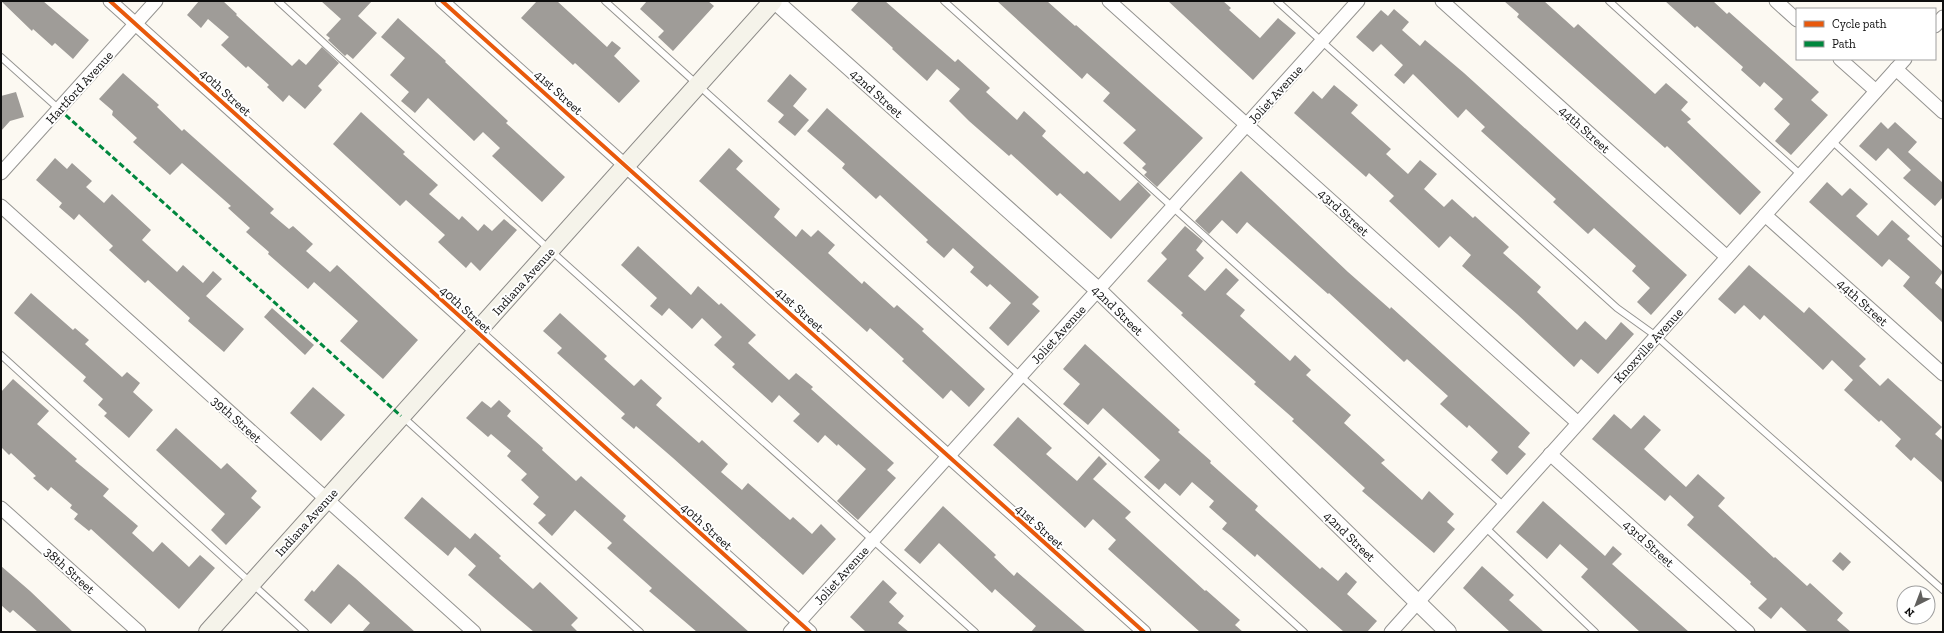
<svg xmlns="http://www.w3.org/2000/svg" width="1944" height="633" font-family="'Zilla Slab',serif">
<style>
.building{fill:#9f9c98}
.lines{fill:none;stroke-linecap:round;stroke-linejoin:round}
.service-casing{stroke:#959491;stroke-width:8}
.minor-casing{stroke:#959491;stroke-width:15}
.tertiary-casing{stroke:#959491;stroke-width:18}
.secondary-casing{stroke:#8c8a87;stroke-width:20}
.service{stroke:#fffefd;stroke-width:6}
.minor{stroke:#fffefd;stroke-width:13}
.tertiary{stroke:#fffefd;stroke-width:16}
.secondary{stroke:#f5f3ea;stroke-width:18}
.quiet{stroke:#00873e;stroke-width:3;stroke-dasharray:6 3;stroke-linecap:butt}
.cycleway-casing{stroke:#fff;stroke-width:6}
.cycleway{stroke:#e8590c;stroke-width:4}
.labels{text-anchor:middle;stroke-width:4;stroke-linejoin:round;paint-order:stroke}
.street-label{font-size:13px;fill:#0e0e0e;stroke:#fff}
</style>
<rect width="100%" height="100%" fill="#fcf9f2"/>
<g class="building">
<polygon points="1,1 43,1 89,40 73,59 55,43 52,46 33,29 32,31"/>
<polygon points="199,1 223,1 237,14 236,15 292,66 299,59 306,65 322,47 339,63 318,86 322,90 305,109 289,95 283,102 267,87 269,85 248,66 246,68 221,45 229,37 208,19 201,28 187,15"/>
<polygon points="321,1 372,1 358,16 377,33 353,59 347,54 345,56 328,40 330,38 326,35 341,19"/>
<polygon points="537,1 557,1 607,47 612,41 621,48 614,56 640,81 619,103 575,63 573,65 521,18"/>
<polygon points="647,1 708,1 714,6 673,51 658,37 664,31 640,9"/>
<polygon points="859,1 885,1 955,62 958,59 990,88 986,92 1017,120 1024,111 1046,131 1042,136 1084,174 1087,171 1120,201 1138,182 1151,195 1111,239 1060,193 1057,196 1011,154 1009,156 969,121 949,101 960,89 937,69 927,81 892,49 893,48 851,10"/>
<polygon points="997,1 1047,1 1075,26 1076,25 1203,138 1157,187 1144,175 1147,172 1142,168 1146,164 1123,143 1136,130 1103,101 1110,93 1087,73 1082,79"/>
<polygon points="1168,1 1223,1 1231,8 1229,10 1260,38 1278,18 1296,33 1253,80"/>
<polygon points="1504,1 1544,1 1574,28 1578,24 1655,94 1666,83 1688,102 1681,110 1691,119 1687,122 1761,192 1740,215 1667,146 1665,148 1517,17 1519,14"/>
<polygon points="1665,1 1713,1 1727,14 1729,12 1819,92 1811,100 1828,115 1791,155 1775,141 1790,124 1774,109 1783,99 1764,82 1760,87 1741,70 1743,67 1697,26 1695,28"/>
<polygon points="1394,9 1409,22 1402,30 1420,46 1425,40 1464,73 1687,275 1651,315 1637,302 1650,288 1632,271 1636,266 1594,228 1588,234 1553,202 1556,199 1481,131 1485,127 1466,109 1458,118 1413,74 1404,84 1394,75 1403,65 1381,44 1373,52 1356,37 1381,10 1388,16"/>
<polygon points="398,18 446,61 445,62 508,121 506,123 565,177 542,202 492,156 500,148 483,132 474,141 428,98 415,113 401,101 409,92 390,75 405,58 381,37"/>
<polygon points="123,73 159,105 157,107 182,131 184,129 274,209 270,213 289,229 293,226 313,244 306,251 330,272 337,265 418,340 383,379 340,341 358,321 314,282 308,289 268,254 269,252 246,232 250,228 228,208 231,206 182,163 170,175 133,142 137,138 112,115 113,111 99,99"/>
<polygon points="790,74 807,89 793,106 809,120 795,136 778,122 784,115 767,101"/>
<polygon points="1334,85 1358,105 1351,113 1391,149 1386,154 1408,174 1420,160 1437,174 1424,189 1444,207 1452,199 1473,218 1475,216 1509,247 1503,253 1541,287 1537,292 1577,330 1585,321 1606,340 1621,322 1634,334 1598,374 1581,359 1574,367 1517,314 1462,266 1471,255 1450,236 1439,248 1389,201 1394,196 1369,173 1366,177 1294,113 1313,91 1322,99"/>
<polygon points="16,92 24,117 10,121 1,131 1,96"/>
<polygon points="827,108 1039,297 1032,304 1040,311 1008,346 989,328 1011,303 990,284 987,287 970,272 974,267 953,248 944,258 926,242 928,240 880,195 876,199 842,168 845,164 807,131"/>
<polygon points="361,112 405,152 403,154 438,185 429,194 459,220 462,216 478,231 484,224 492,231 504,219 517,230 480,271 471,262 466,268 438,242 445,235 406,200 400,206 333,144"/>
<polygon points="1881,122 1888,129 1895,122 1917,142 1908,152 1943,183 1943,197 1935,206 1903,178 1911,170 1888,148 1876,161 1859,146"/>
<polygon points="729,148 743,161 736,169 780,209 774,217 796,237 802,229 811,237 818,230 835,245 828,253 862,284 864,281 894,308 897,305 924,329 922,331 985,389 969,407 951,390 943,399 902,361 904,359 870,328 867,332 699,181"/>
<polygon points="55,158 67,169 72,163 92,181 86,187 104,203 112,194 151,230 142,240 177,272 183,265 203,283 213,271 222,279 206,296 244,329 224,352 188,321 190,318 148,280 145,283 109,250 113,246 79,214 74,220 59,207 62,203 36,180"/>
<polygon points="1241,171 1348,272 1390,309 1391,307 1530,433 1518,447 1526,454 1507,475 1491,460 1498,452 1469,425 1467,428 1440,404 1448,396 1407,359 1404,362 1329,293 1328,294 1247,222 1237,234 1222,220 1209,234 1195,221"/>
<polygon points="1827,182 1842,196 1850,188 1868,204 1856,216 1878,236 1892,220 1910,236 1907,239 1943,272 1935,283 1943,290 1943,323 1903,286 1910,277 1889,259 1882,267 1809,202"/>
<polygon points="1185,226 1203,241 1196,250 1204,258 1188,276 1205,291 1226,268 1239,280 1226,294 1245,310 1240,316 1290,361 1295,355 1311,370 1306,375 1351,415 1344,423 1385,460 1381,463 1422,500 1429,491 1454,514 1447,522 1455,529 1434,553 1362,491 1365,488 1292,421 1294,419 1254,384 1256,382 1181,315 1183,313 1147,281 1167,259 1161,253"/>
<polygon points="638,246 691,295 698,286 719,305 721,303 756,335 748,343 789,380 796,373 813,387 811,389 894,463 887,470 896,478 858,520 837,501 866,469 838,444 837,446 825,435 818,443 793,421 800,414 779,395 772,403 732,367 735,364 714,345 722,337 702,318 692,329 669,308 662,316 650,306 657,298 621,265"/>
<polygon points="1749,265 1804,313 1809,307 1866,359 1859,366 1880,386 1888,378 1942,427 1935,434 1943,441 1943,483 1914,457 1911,461 1895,446 1901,439 1881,420 1879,422 1844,390 1853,380 1832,360 1823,370 1764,315 1760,320 1744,305 1735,314 1718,299"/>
<polygon points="31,293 73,330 75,328 89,340 85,344 122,377 127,372 140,383 133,392 153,410 129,438 104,416 107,413 98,405 103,399 83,381 86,377 14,313"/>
<polygon points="272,308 314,345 305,355 264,317"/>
<polygon points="560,313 607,356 604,359 634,386 641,379 662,398 656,405 699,443 702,440 728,464 721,472 742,490 748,483 790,520 793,517 812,534 821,524 836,539 803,575 673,458 636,426 634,429 621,418 625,414 557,353 562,348 543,331"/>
<polygon points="1085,344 1180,430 1178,432 1211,461 1210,463 1258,506 1255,510 1320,569 1322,567 1338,581 1346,572 1357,582 1347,594 1377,621 1367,632 1344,632 1257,554 1255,557 1231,536 1222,529 1227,523 1209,507 1214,501 1192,482 1180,496 1165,483 1159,490 1144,477 1160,460 1103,408 1088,425 1063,404 1080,384 1063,369"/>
<polygon points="13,379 49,411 37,424 77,459 75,461 109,489 103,496 138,526 132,533 153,552 162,542 189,567 200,555 215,568 179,609 91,529 89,531 74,519 78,514 70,508 72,505 51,487 48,491 33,478 36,476 11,453 9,455 1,447 1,392"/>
<polygon points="313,387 345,415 321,441 290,413"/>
<polygon points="499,400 511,411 507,416 543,448 542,450 576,481 581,476 626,516 623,520 749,632 697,632 649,591 652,588 607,548 612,543 575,510 552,536 538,523 546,515 533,504 539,497 521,480 527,474 507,456 511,451 491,434 488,437 466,418 482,401 491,408"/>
<polygon points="1614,414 1631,429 1644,415 1661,430 1644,449 1686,487 1698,474 1725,498 1718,506 1774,558 1775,557 1807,586 1810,583 1843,613 1837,620 1851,632 1808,632 1781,607 1771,619 1758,608 1767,599 1750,584 1751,582 1687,525 1694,517 1670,495 1665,501 1592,439"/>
<polygon points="1018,417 1052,448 1046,454 1077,481 1099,456 1107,464 1093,479 1131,512 1125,518 1205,591 1206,590 1240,620 1235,625 1243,632 1200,632 1108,549 1116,540 1093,519 1085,528 993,445"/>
<polygon points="176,428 221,469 227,463 257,491 251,498 261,507 226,545 211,530 225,514 156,450"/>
<polygon points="422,497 470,539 475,533 501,556 499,558 533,589 540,582 578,618 571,625 578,632 534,632 508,610 468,575 476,566 455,547 448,556 404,518"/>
<polygon points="1543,501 1605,556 1613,546 1622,554 1612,564 1689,632 1640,632 1581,577 1588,569 1560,544 1547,559 1516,532"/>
<polygon points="943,506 996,555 994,557 1014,576 1017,572 1086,632 1031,632 1036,626 995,589 992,593 939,543 920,564 904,550"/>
<polygon points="1840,552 1851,562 1843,571 1832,561"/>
<polygon points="338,564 355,578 415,632 362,632 370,623 349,604 331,624 304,600 312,590 314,592"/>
<polygon points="1,566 30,591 73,632 38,632 13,610 10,613 1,605"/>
<polygon points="1482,566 1514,595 1509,600 1544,632 1510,632 1463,588"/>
<polygon points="883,580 897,593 889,602 904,616 898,623 909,632 866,632 850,617"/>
</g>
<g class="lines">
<g class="service-casing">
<g id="service">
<polyline points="278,1 550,250 975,632"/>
<polyline points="605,1 1304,632"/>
<polyline points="944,1 1504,506"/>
<polyline points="1277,1 1617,308 1656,336 1943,590"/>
<polyline points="1609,1 1801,175"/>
<polyline points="1,57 59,109"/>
<polyline points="1832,141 1943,243"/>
<polyline points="1,355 305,632"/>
<polyline points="403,417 640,632"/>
<polyline points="1485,527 1595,632"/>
</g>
</g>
<g class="minor-casing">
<g id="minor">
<polyline points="110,1 810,632"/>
<polyline points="442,1 1144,632"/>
<polyline points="1109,1 1578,423"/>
<polyline points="1442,1 1727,257"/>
<polyline points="1776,1 1797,20"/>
<polyline points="1935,26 1943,17"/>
<polyline points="1840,59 1876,91"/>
<polyline points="1896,69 1943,112"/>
<polyline points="1,173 156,1"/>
<polyline points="1,206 474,632"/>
<polyline points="1765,215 1943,374"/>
<polyline points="1550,454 1748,632"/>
<polyline points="1,508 139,632"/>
<polyline points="790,632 1358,1"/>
<polyline points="1391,632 1905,59"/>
</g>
</g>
<g class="tertiary-casing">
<polyline id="tertiary" points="775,1 1098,290 1448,632"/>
</g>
<g class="secondary-casing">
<polyline id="secondary" points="208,632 773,1"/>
</g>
<use href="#service" class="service"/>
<use href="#minor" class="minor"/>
<use href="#tertiary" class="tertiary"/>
<use href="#secondary" class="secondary"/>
<polyline class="quiet" points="59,109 401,416"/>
<g class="cycleway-casing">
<g id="cycleway">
<polyline points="110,1 810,632"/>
<polyline points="442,1 1144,632"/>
</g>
</g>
<use href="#cycleway" class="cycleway"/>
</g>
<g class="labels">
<g class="street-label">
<text transform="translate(79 87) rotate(-48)" y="5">Hartford Avenue</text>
<text transform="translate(226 92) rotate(42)" y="5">40th Street</text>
<text transform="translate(559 92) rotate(42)" y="5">41st Street</text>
<text transform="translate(877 93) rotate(42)" y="5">42nd Street</text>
<text transform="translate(1275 94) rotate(-48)" y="5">Joliet Avenue</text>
<text transform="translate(1585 129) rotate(42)" y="5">44th Street</text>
<text transform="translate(1344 212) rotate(42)" y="5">43rd Street</text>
<text transform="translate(523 281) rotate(-48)" y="5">Indiana Avenue</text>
<text transform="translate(1863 302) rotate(42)" y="5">44th Street</text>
<text transform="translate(466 309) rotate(42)" y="5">40th Street</text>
<text transform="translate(800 309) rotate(42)" y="5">41st Street</text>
<text transform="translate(1118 310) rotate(44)" y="5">42nd Street</text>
<text transform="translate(1058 334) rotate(-48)" y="5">Joliet Avenue</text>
<text transform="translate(1648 345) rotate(-48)" y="5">Knoxville Avenue</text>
<text transform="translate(237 419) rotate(42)" y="5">39th Street</text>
<text transform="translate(306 522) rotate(-48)" y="5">Indiana Avenue</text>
<text transform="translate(707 526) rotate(42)" y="5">40th Street</text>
<text transform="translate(1040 526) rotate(42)" y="5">41st Street</text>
<text transform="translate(1350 536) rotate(44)" y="5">42nd Street</text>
<text transform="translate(1649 543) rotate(42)" y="5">43rd Street</text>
<text transform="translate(70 570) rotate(42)" y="5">38th Street</text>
<text transform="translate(841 575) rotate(-48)" y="5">Joliet Avenue</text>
</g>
</g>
<rect width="1944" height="633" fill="none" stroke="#0e0e0e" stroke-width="4"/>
<rect x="1796" y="8" width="140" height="52" fill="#ffffff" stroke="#9f9f9f"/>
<rect x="1804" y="21" width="20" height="6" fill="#e8590c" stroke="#9f9f9f"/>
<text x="1832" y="28" font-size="12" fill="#0e0e0e">Cycle path</text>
<rect x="1804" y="41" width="20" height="6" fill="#00873e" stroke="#9f9f9f"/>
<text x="1832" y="48" font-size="12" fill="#0e0e0e">Path</text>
<g transform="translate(1916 605) rotate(222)"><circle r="19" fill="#ffffff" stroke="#9f9f9f"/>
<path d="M0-3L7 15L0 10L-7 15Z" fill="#61605e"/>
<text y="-6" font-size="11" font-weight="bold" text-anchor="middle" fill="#0e0e0e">N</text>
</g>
</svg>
